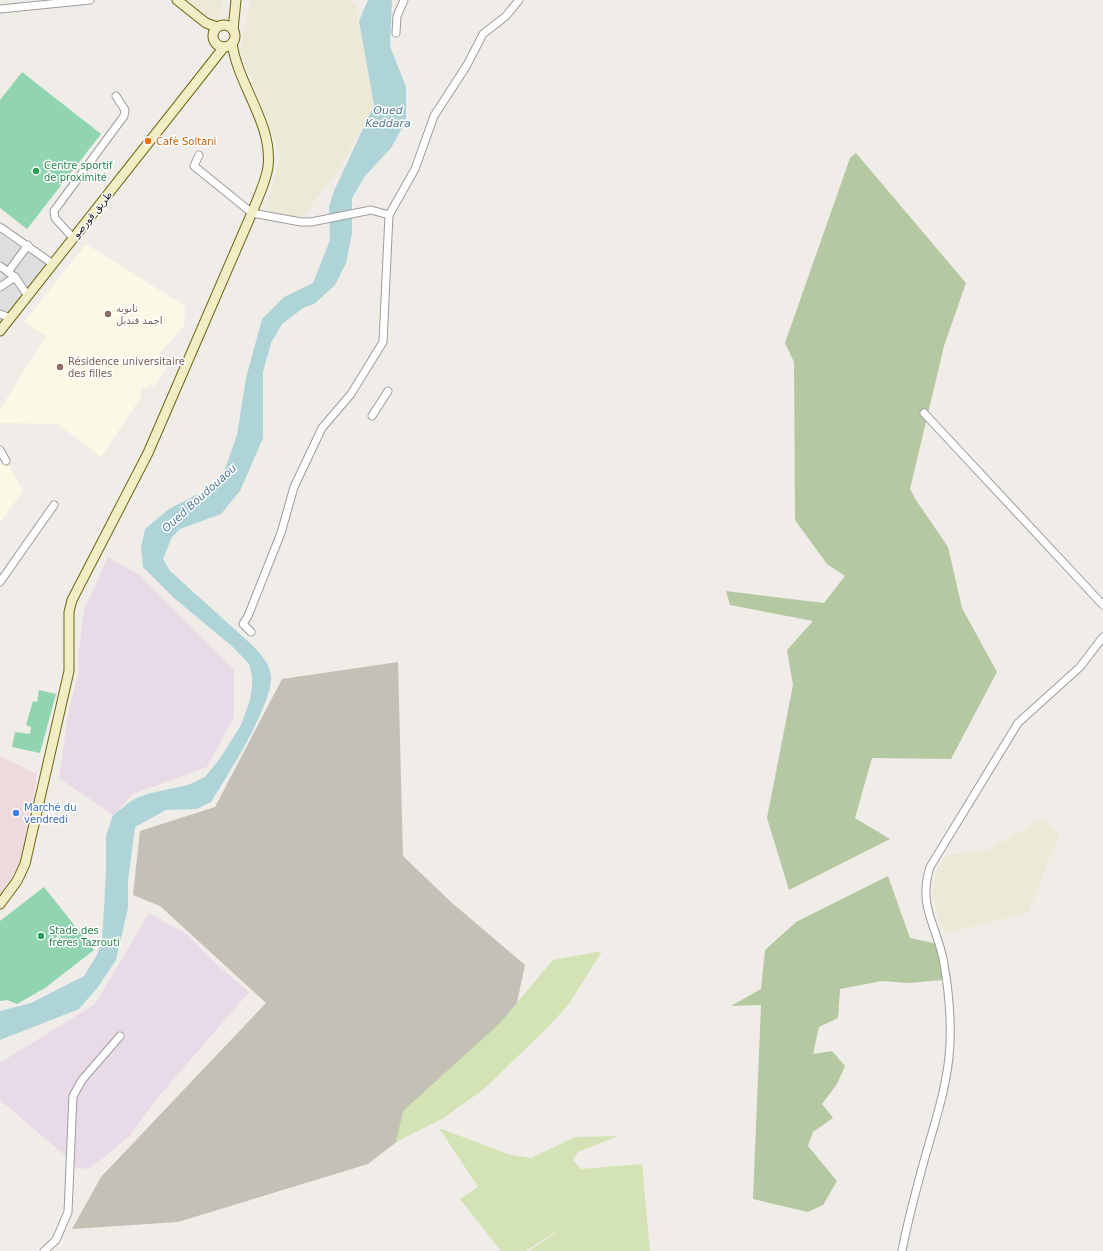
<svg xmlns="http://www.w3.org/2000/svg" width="1103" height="1251" font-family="'DejaVu Sans',Cairo,sans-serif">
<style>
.residential{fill:#dedede}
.commercial{fill:#eedadc}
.industrial{fill:#e8dbe7}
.education{fill:#fbf8e5}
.construction{fill:#c3c1b5}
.farmland{fill:#ecead6}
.grass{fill:#d3e3b5}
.forest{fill:#b4c9a2}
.pitch{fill:#91d4b0}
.water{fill:#aed4d7}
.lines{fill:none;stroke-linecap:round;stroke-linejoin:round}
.minor-casing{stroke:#9d9d9d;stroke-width:9}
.secondary-casing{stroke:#6b6713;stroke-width:11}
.minor{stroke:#fff;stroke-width:7}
.secondary{stroke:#f2edc4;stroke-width:9}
.food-dot{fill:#e8710a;stroke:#fff;stroke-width:1.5}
.leisure-dot{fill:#2e9e5b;stroke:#fff;stroke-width:1.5}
.education-dot{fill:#8d6e63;stroke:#fff;stroke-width:1.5}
.shop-dot{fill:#3f7fe0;stroke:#fff;stroke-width:1.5}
.labels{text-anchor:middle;stroke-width:3;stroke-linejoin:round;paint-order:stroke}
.food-label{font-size:10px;fill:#c56008;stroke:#fff;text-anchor:start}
.leisure-label{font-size:10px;fill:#27864d;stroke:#fff;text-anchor:start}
.street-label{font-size:10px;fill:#202020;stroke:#fff}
.education-label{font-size:10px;fill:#785e54;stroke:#fff;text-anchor:start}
.shop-label{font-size:10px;fill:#366cbe;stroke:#fff;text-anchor:start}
.water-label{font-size:11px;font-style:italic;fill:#4d788f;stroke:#fff}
</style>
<rect width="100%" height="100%" fill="#f0ece8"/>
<polygon class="residential" points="0,234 50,266 0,329"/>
<polygon class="commercial" points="0,756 37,774 26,853 0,895"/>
<g class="industrial">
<polygon points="108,557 139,575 234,670 234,717 207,767 133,794 113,815 59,778 68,715 79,671 78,657 84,610"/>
<polygon points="149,913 188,935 214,962 249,992 153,1103 130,1136 89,1169 69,1167 67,1157 0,1100 0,1063 95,1004"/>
</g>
<g class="education">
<polygon points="86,244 185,306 184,326 159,354 164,357 162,362 168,365 154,387 150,384 146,389 141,387 141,397 101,457 58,424 0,423 0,409 46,336 24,322"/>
<polygon points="0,449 23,491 0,523"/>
</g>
<polygon class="construction" points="398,662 403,856 451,902 525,965 513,1021 448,1102 368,1164 178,1222 72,1229 101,1177 266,1003 160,906 133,895 140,831 215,807 282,679"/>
<g class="farmland">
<polygon points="186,0 223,0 219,24"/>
<polygon points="251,0 346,0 355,4 374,105 342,165 301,219 266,212 280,155 240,50"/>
<polygon points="1043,818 1059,834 1028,913 944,934 932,896 937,868 948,855 989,850"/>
</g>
<g class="grass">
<polygon points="602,951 569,1004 549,1026 484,1089 442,1119 396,1142 403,1111 499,1024 553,960"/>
<polygon points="439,1128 511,1155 531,1158 575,1137 618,1136 578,1152 573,1160 581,1169 642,1164 650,1251 529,1251 571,1222 526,1251 501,1251 460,1199 478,1187"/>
</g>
<g class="forest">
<polygon points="856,153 966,283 944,346 910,489 916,500 948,547 962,608 997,672 951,759 872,758 855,818 890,839 789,890 767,818 793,685 787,650 813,621 730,605 726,591 824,603 845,576 827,564 795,520 794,362 785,343 850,158"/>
<polygon points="888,876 910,938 938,944 944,980 908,983 882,981 840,989 838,1018 819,1027 813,1054 832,1051 845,1066 837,1084 822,1104 833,1118 813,1132 808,1146 837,1181 823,1205 808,1212 753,1199 761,1005 731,1006 761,989 765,950 796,922"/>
</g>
<g class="pitch">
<polygon points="22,72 101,134 27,229 0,208 0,100"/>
<polygon points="39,690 56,694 40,753 12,747 15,732 30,734 31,727 26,725 33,701 37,702"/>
<polygon points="44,887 94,950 45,988 17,1004 7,1000 0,1001 0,921"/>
</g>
<path class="water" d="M368 0H392L390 46 406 87V121L391 148 365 176 352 198V233L346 263 335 285 314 304 303 308 282 324 271 343 263 372V438L240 491 221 514 180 529 172 537 163 559 170 571 252 645C260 653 270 664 271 676 273 704 227 776 211 802L197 809 166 810 135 827 128 881V908L116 960 98 987 79 1009 0 1040V1011L31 1003 84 976 97 955 102 941 106 873V836L113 815 134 799 147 794 188 785 205 777 221 757 241 725 250 700 252 685V676L249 664 234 648 174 598 143 567 141 547 145 529 169 509 210 488 223 475 237 435 246 378 262 319 284 297 313 283 330 240 329 207 334 191 374 105 359 21Z"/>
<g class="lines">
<g class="minor-casing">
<g id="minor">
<polyline points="0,9 90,0"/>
<polyline points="396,33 397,16 404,0"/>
<polyline points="199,155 194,166 252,213 301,222 311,222 371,210 389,215"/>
<polyline points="0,227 53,264"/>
<polyline points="73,238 55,218 54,211 124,116 125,110 116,96"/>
<polyline points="0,266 15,277 28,296"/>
<polyline points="8,272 28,245"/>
<polyline points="0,287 15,277"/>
<polyline points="0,314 10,318"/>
<polyline points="924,413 1103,605"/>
<polyline points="372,416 388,391"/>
<polyline points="0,450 6,461"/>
<polyline points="0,582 54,505"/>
<polyline points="251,632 243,624 248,616 281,533 294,487 322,428 351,394 383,342 389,215 415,169 434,116 467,65 483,34 506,16 519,0"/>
<polyline points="44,1251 56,1240 68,1212 73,1096 82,1080 120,1036"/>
<path d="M902 1251C907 1224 914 1198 921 1172 931 1134 945 1096 949 1057 952 1027 949 993 944 964 938 926 917 908 930 867L1018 723 1080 667 1103 637"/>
</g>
</g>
<g class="secondary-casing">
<g id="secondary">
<polyline points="177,0 206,23 217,27"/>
<circle cx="224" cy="36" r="11"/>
<polyline points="233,30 236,0"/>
<polyline points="0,331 224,47"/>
<path d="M0 904 17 881 25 864 69 671V612L72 600 148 453 254 208C259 195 266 181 268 167 273 123 238 86 232 43"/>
</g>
</g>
<use href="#minor" class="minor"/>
<use href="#secondary" class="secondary"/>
</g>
<circle class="food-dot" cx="148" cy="141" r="4"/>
<g class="leisure-dot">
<circle cx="36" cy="171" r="4"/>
<circle cx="41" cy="936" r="4"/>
</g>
<g class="education-dot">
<circle cx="108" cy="314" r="4"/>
<circle cx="60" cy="367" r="4"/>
</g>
<circle class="shop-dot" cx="16" cy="813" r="4"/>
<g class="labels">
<g class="food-label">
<text x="156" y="145">Cafè Soltani</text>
</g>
<g class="leisure-label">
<text x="44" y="169">Centre sportif<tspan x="44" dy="12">de proximité</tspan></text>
<text x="49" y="934">Stade des<tspan x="49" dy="12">frères Tazrouti</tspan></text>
</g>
<g class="street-label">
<text transform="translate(92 214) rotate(-51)" y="4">طريق قورصو</text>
</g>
<g class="education-label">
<text x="116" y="312">ثانوية<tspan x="116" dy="12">احمد قنديل</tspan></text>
<text x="68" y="365">Résidence universitaire<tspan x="68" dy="12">des filles</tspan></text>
</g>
<g class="shop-label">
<text x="24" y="811">Marché du<tspan x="24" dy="12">vendredi</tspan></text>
</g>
<g class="water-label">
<text x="388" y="114">Oued<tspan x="388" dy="13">Keddara</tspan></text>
<text transform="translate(199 498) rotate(-42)" y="4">Oued Boudouaou</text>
</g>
</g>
</svg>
